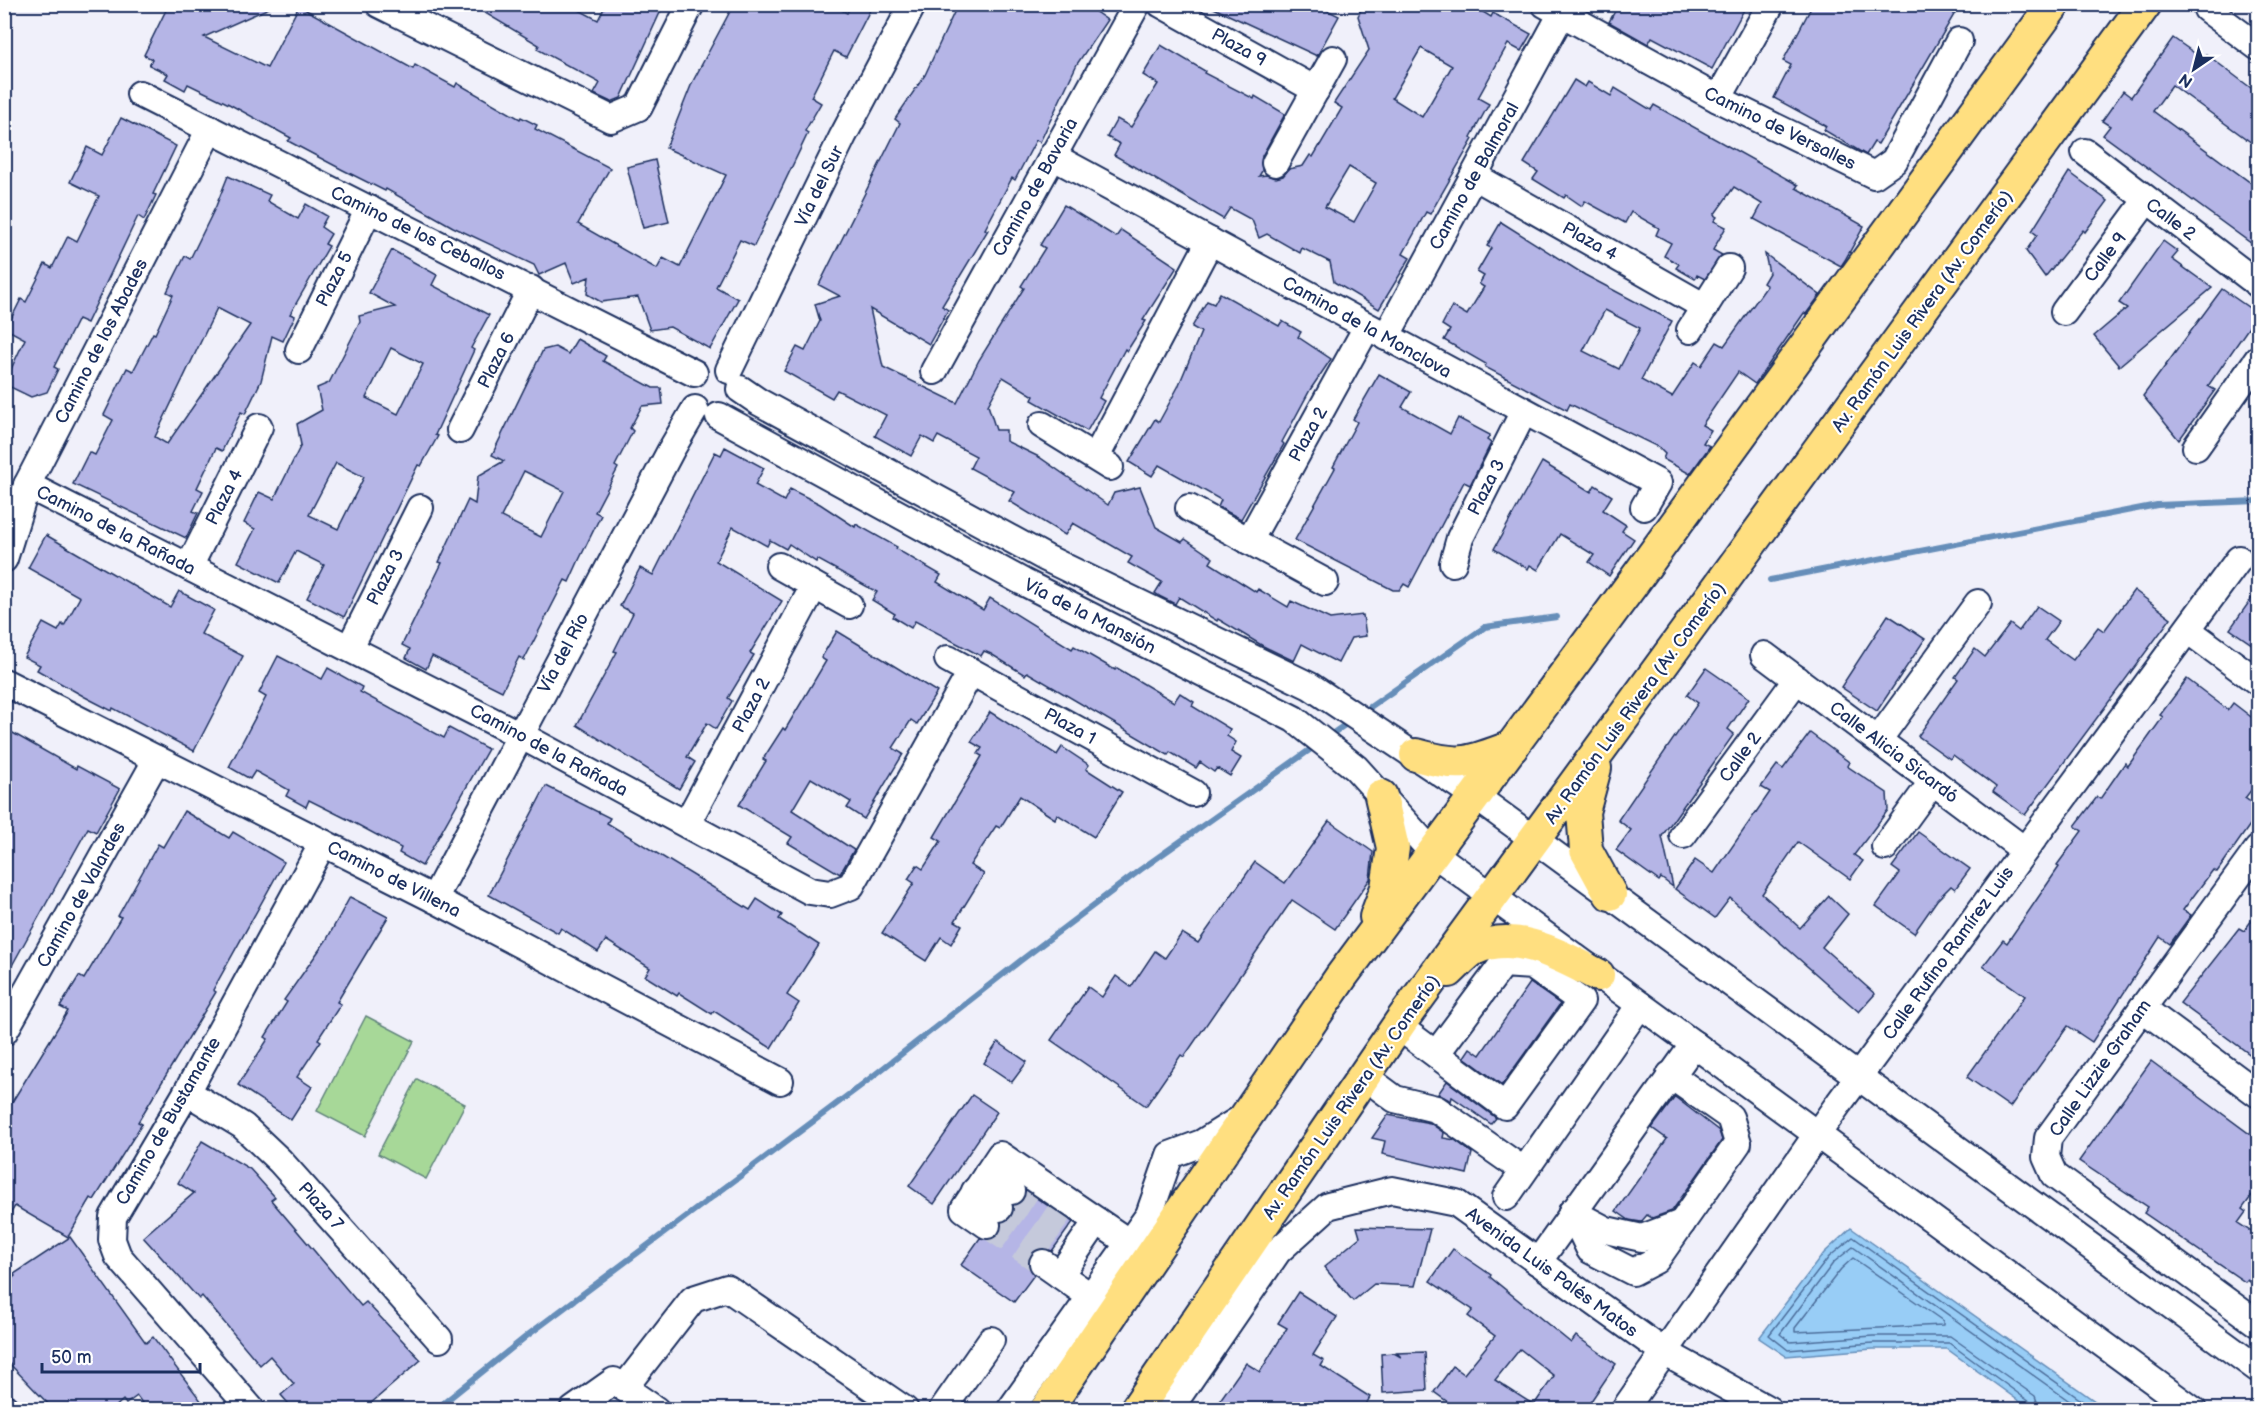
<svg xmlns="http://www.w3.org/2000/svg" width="2263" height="1414" font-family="'Balsamiq Sans',sans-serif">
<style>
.green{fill:#a7d898;stroke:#61847b;stroke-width:1.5}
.water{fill:#98cdf6;stroke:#668eb9;stroke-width:1.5}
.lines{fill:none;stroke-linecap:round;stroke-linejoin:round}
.shore{stroke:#4d6e9b;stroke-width:1.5}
.stream{stroke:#668eb9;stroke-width:6}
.building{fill:#b5b5e6;stroke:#1b2f5e;stroke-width:1.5;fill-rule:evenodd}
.minor-tunnel{stroke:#c5c9db;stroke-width:26;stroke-dasharray:26 13;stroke-linecap:butt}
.minor-casing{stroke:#1b2f5e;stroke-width:30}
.major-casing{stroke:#1b2f5e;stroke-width:36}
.minor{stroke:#fff;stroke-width:26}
.major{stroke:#ffdf80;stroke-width:32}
.labels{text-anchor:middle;stroke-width:4.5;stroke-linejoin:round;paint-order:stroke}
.street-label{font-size:18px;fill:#1b2f5e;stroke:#fff}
</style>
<rect width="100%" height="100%" fill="#f0f0fa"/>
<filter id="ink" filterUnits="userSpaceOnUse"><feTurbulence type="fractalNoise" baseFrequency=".0167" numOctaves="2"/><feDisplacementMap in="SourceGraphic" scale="12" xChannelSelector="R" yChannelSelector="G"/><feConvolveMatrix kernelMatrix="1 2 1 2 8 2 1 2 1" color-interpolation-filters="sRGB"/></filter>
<g filter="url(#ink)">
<g class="green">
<polygon points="366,1016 414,1041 365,1136 317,1111"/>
<polygon points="417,1079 465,1104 426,1179 378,1154"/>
</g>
<polygon class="water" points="1851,1228 2106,1409 2030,1409 1947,1349 1873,1349 1786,1356 1759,1338 1824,1253"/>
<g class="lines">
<g class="shore">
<polygon points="1853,1258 1943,1321 1943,1325 1795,1332 1795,1328 1841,1269"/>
<polyline points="2033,1410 2030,1402 1949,1343 1873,1343 1788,1350 1769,1335 1829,1257 1853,1237 2095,1410"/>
<polyline points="2040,1410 2035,1396 1950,1336 1873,1336 1790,1342 1780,1334 1834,1262 1853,1247 2082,1410"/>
</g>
<g class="stream">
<polyline points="1770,580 2157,505 2258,501"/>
<polyline points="1363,712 1485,627 1557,617"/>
<polyline points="1326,738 1352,720"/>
<polyline points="435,1410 528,1335 863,1084 1020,961 1140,870 1318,744"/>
</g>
</g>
<g class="building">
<polygon points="169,4 278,4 204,37 267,68 299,6 413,69 415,65 455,87 457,83 520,119 521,117 537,125 535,129 610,168 578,224 657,269 663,258 680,267 726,175 666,148 692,83 734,4 831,4 847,13 852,4 873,4 846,57 834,51 811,97 821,103 805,131 808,133 754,246 740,240 716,287 738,299 710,349 670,327 650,330 638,297 601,302 587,294 589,277 574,283 566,263 539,275 534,265 453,227 386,189 385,191 343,170 288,141 291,138 229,104 188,84 185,90 165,79 168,74 149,65 152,59 144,55"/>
<polygon points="470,4 568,4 598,20 606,4 664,4 621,98 611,102 594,94 600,83 537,49 539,45"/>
<polygon points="958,4 1084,4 1107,20 1077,64 1040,142 1036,140 1015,180 1012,178 985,229 988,230 942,306 948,310 929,344 870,309 883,367 957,403 979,360 1024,288 1021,286 1045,248 1040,245 1064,205 1116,237 1121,230 1177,267 1143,320 1146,321 1127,351 1125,349 1099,398 1104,401 1087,431 1032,400 1034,396 1003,377 988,405 996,430 1006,430 1006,441 1039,457 1108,505 1114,493 1140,487 1156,527 1182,542 1185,539 1213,558 1210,563 1256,592 1258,589 1288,607 1291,601 1330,619 1363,615 1366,636 1351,638 1338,663 1302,644 1294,661 1263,646 1218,619 1217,621 1179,597 1175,604 1161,597 1155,593 1162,582 1128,563 1132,557 1073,523 1065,535 1009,501 1015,492 970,468 976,456 938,436 934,443 922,436 911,456 875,436 886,415 837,390 832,398 784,371 797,347 805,351 820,321 815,304 840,296 819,285 900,123 895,119 925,75"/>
<polygon points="1205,4 1315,4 1339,16 1317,56"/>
<path d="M1364 4H1470L1491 17 1493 13 1531 34 1521 51 1508 44 1478 98 1489 104 1471 137 1473 139 1430 214 1426 212 1403 254 1410 258 1379 309 1334 282 1330 262 1302 248 1300 253 1267 234 1259 238 1252 220 1230 208 1223 219 1114 155 1120 144 1107 137 1117 119 1131 127 1158 84 1143 75 1161 45 1205 71 1204 73 1254 99 1255 96 1285 114 1262 156V171L1259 176 1266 175 1276 178 1283 176 1289 169 1303 166 1310 155 1313 157 1342 108 1334 103 1369 50 1358 16ZM1421 48 1452 66 1422 117 1392 98ZM1349 167 1376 183 1354 222 1325 207Z"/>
<polygon points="1619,4 1747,4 1712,69 1652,37 1648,44 1609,22"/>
<polygon points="1813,4 1943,4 1955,13 1878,144 1874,142 1866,155 1824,130 1826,126 1774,98 1791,65 1783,61"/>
<polygon points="2173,38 2203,59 2206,54 2259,94 2259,148 2172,85 2153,111 2259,189 2259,249 2103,135 2110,126 2102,121 2123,91 2131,97"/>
<polygon points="1574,80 1585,87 1588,82 1611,96 1615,88 1651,110 1654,105 1798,185 1796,188 1864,226 1845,260 1841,266 1754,219 1762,204 1734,187 1714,215 1717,217 1714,221 1726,227 1713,250 1722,255 1705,279 1697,275 1695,279 1676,268 1679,264 1664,256 1671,243 1656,235 1659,228 1631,212 1625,223 1585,201 1582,206 1566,195 1564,198 1533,179 1538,172 1524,163"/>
<polygon points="121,118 176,146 153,194 156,195 144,220 138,216 87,323 78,319 54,367 58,369 47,392 31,397 4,384 25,339 6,329 21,299 26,302 45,264 52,268 68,236 77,241 99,196 70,182 87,147 102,155"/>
<polygon points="655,160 669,222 643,228 627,167"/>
<polygon points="2069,172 2108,201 2085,232 2083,230 2045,277 2026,251 2037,235 2032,231"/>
<path d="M228 176 270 195 267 201 298 219 306 204 327 216 321 227 331 234 325 244 329 246 290 314 295 316 283 341 272 336 261 381 245 414 241 412 222 451 216 448 197 488 203 491 193 511 198 513 186 538 73 484 89 452 95 455 113 420 104 415 127 368 133 371 153 333 155 334 173 295 167 292 185 256 190 259 216 206ZM217 308 250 325 167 444 155 437Z"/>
<path d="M1501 222 1585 275 1672 321 1641 380 1672 397 1695 362 1701 366 1717 342 1724 346 1767 286 1763 283 1769 273 1765 254 1820 295 1806 314 1804 313 1755 384 1738 372 1702 425 1711 430 1703 443 1710 446 1690 474 1663 459 1665 454 1658 447 1570 404 1567 410 1485 367 1486 364 1444 340 1450 330 1442 325 1452 306 1467 315 1484 287 1479 284 1484 276 1477 272 1491 248 1487 246ZM1605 310 1640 328 1619 369 1583 351Z"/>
<polygon points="2163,241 2178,252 2172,259 2212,288 2119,366 2094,336 2127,308 2119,303"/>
<path d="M392 250 437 275 432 285 489 315 471 348 474 350 435 435 438 436 421 466 418 465 344 617 307 598 324 565 296 551 279 583 238 562 255 529 244 523 259 492 274 499 301 445 297 424 322 410 317 388 329 383 360 322 359 316 395 307 369 293ZM391 348 423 364 398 414 366 398ZM336 463 364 477 338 529 309 515Z"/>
<polygon points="2222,289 2258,314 2208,386 2215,390 2179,440 2143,396"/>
<polygon points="1220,293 1279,326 1282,321 1301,332 1298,337 1331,359 1310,390 1282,442 1284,444 1241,519 1218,507 1221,500 1159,465 1152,476 1129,462 1155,419 1159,422 1178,387 1201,332 1192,327 1207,301 1214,304"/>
<path d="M577 339 606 356 603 361 653 388H661L663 404 642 406 630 428 633 431 615 466 618 468 595 512 601 515 579 560 569 582 565 580 524 660 519 657 502 691 432 656 426 669 406 658 410 649 402 645 442 563 439 562 468 500 475 504 478 476 504 461 492 455 543 350 555 347 568 354ZM524 471 564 491 541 537 501 517Z"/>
<polygon points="1379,374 1411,392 1402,407 1450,434 1458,418 1490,435 1487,440 1491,443 1470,485 1464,482 1409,587 1404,584 1400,590 1393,590 1295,540 1335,468 1333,467 1357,422 1353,419"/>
<polygon points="725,447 764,468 755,485 784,501 790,489 820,504 855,527 856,524 897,547 896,549 941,575 937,582 983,610 990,598 1072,649 1074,646 1115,670 1117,668 1174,702 1180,693 1194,702 1192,706 1230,729 1227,736 1236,742 1231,752 1241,758 1230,776 1217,768 1214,772 1200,762 1196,768 1170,752 1168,755 1027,672 1025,675 991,654 984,651 981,656 915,621 911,628 893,617 895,614 872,600 877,592 817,559 816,562 789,544 786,549 770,540 767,546 733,527 716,561 782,601 750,653 754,655 728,698 732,701 716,729 707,723 687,757 695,762 679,789 577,725 617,652 614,651 633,613 620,606 640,568 653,575 715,452 721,455"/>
<polygon points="1542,462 1591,492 1595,485 1612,496 1603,510 1626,525 1622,531 1634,539 1609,576 1589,562 1594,555 1560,534 1538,570 1530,565 1528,569 1494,549"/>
<polygon points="46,535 170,607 179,591 214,610 201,634 243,656 194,751 113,708 112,711 85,697 37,670 40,665 24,657 43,623 58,631 62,624 64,626 80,597 28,568"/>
<polygon points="2259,588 2259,649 2230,629"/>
<polygon points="2134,590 2171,618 2025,815 1993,792 1996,787 1953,755 1950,759 1918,736 1958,679 1955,677 1975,649 1985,657 2010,624 2019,631 2037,606 2059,621 2045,640 2073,660 2098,627 2104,631"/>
<polygon points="1888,615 1925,639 1877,711 1841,687"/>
<polygon points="837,631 937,692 917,724 911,720 893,748 903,754 864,819 847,808 851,802 811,778 792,810 854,850 840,874 788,843 792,837 739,805 766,761 763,759 783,728 785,730 826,661 821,658"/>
<polygon points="278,656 322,679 328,668 362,687 360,692 444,738 449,728 488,749 422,866 399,853 401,848 347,819 309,800 306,807 286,796 289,790 255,771 250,779 229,767 266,697 259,693"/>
<polygon points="1706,668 1749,698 1728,729 1734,734 1662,836 1673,887 1661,878 1659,881 1616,850 1631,830 1618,820 1698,703 1687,695"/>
<polygon points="2187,679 2228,710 2233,703 2259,723 2259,780 2245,798 2259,808 2259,812 2217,872 2213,870 2183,910 2191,915 2170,944 2160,937 2092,1042 2068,1026 2010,1107 1967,1077 2025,996 1983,966 2003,940 2007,943 2059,867 2057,865 2082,831 2075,826 2097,797 2100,799 2125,763 2128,766 2163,717 2160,715"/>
<polygon points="990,712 1057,755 1062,747 1089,765 1086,769 1122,792 1094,837 1057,814 1055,819 1020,796 1000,828 996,826 970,865 984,874 955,921 962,925 951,944 941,937 926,961 882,933 914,883 908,879 917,865 923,869 941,841 934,837 982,756 978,754 982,748 971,742"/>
<polygon points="4,728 76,769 77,766 120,789 96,832 88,828 4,980"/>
<polygon points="1810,733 1849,762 1847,766 1887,793 1888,810 1854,855 1863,861 1850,879 1798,842 1762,894 1800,928 1829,896 1848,914 1822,947 1875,994 1859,1012 1730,898 1715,918 1675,889 1695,860 1714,873 1770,792 1761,787 1777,765 1783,769"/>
<polygon points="546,786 610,818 607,823 750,910 757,899 782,915 779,919 819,945 787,995 799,1003 771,1048 714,1011 712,1014 679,993 677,996 645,976 650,968 606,940 598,952 561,928 558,933 489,895"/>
<polygon points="184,811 229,838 233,832 284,862 213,990 216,992 138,1122 142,1124 94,1200 91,1198 68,1237 15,1206 4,1224 4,1115 68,1011 60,1007 79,976 84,979 121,917 118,916 158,844 163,847"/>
<polygon points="1329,821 1373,852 1370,879 1335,929 1292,900 1184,1057 1181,1055 1146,1106 1051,1040 1088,987 1102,997 1116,976 1131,987 1155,951 1165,958 1182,933 1198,943 1255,862 1285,883"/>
<polygon points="1918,832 1970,869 1955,889 1951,886 1937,900 1914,933 1876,906 1900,873 1892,867"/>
<polygon points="350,897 388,917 337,1002 341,1004 318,1039 321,1041 297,1077 312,1087 291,1120 238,1085 268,1039 265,1037 287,1002 284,1000 327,939"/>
<polygon points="2259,910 2259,1061 2180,1003 2239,928 2244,931"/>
<polygon points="1530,983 1560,1004 1502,1085 1464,1057 1470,1048 1480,1055"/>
<polygon points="998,1042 1027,1062 1012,1082 984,1063"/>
<polygon points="2151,1061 2259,1141 2259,1186 2242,1209 2246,1212 2238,1223 2259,1237 2259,1288 2247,1280 2245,1282 2144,1213 2148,1207 2079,1161"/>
<polygon points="1447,1081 1496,1118 1491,1124 1452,1097 1451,1101 1438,1094"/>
<polygon points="972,1095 997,1112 934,1204 909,1186"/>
<polygon points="1675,1097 1719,1131 1722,1140 1672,1211 1652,1218 1647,1215 1641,1222 1629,1220 1616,1211 1667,1139 1652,1128"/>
<polygon points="1388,1115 1430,1123 1444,1133 1443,1138 1455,1140 1472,1153 1467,1174 1382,1154 1385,1141 1372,1138"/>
<polygon points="202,1141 250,1169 275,1197 271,1200 361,1306 366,1302 421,1360 363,1410 294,1410 281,1395 294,1384 270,1356 260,1365 202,1296 199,1299 143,1237 194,1193 178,1183"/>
<polygon points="1026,1191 1073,1222 1052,1251 1044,1248 1031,1254 1028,1262 1034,1275 1014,1302 961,1265 980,1238 993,1239 999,1234 1001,1222 1011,1217 1013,1205 1023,1200"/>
<polygon points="1357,1227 1430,1229 1415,1286 1374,1284 1353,1301 1324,1267 1360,1237"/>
<polygon points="70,1237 146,1343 153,1337 202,1402 192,1410 147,1410 137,1396 126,1404 123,1400 112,1410 54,1410 4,1358 4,1285 15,1276 14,1274"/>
<path d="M1453 1249 1491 1275 1490 1277 1571 1343 1576 1336 1616 1364 1585 1410H1459L1434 1392 1453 1366 1464 1374 1495 1336 1468 1316 1473 1310 1430 1281ZM1520 1349 1554 1376 1534 1405 1495 1380Z"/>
<polygon points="1298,1292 1337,1317 1313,1355 1324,1361 1321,1366 1370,1397 1363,1410 1213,1410 1246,1363 1260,1372 1287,1328 1278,1323"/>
<polygon points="1425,1352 1427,1390 1383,1393 1381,1354 1394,1353 1401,1357 1397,1353"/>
</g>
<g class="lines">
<g class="minor-tunnel">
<polyline points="1011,1191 1068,1229"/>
<polyline points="999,1208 1054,1248"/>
<polyline points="987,1225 1043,1263"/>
</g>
<g class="minor-casing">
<g id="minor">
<polyline points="379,4 611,119 639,107 691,4"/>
<polyline points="1161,4 1316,90"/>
<polyline points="1545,4 1718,99 1874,175 1894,161 1959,41"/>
<polyline points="2207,9 2258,47"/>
<polyline points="140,94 694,373"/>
<polyline points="1718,99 1771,4"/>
<polyline points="2085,152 2258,284"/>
<polyline points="1052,156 1658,483 1644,507"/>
<polyline points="1275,163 1333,59"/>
<polyline points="1474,176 1705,307"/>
<polyline points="2064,312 2146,201"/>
<polyline points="1690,330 1729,268"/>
<polyline points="1386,337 1567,4"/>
<polyline points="299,350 369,209"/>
<polyline points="729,370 843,136 913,4"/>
<polyline points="934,371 1137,4"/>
<polyline points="740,389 759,402 1046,558 1310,686 1475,796 2258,1369"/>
<polyline points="719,416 1023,582 1294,719 1356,768 1433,853 2193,1410"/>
<polyline points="1042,425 1110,467"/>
<polyline points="460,430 531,289"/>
<polyline points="2196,447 2258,359"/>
<polyline points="1096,457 1210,241"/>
<polyline points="27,485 520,735 810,891 830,894 851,886 971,672"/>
<polyline points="1189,508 1325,582"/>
<polyline points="1249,541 1367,327"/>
<polyline points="4,559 27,485 210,129"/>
<polyline points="1453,563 1460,538 1523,413"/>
<polyline points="779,566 849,605"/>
<polyline points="189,567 259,427"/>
<polyline points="2189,631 2258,682"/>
<polyline points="350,647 420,508"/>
<polyline points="1764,655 2023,849"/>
<polyline points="948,659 1193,793"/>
<polyline points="4,682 434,899 780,1081"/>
<polyline points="1878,740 1978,603"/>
<polyline points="687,823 814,586"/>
<polyline points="1683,835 1797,679"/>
<polyline points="1885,847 1933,781"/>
<polyline points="2258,849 2048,1138 2046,1157 2054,1175 2258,1324"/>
<polyline points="434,899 671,450 695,409"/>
<polyline points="2142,1008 2258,1094"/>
<polyline points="1398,1026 1505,1106 1581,1001 1532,966 1503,964 1436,1054"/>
<polyline points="4,1032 157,759"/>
<polyline points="1364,1076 1395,1099 1436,1109 1523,1170"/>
<polyline points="187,1092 243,1126 280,1161 439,1339"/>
<polyline points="987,1174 1011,1191"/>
<polyline points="975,1191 999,1208"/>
<polyline points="1506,1197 1640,1005"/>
<polyline points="1572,1212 1590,1250 1633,1272 1656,1260 1738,1143 1730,1117 1670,1075"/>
<polyline points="1572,1212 1606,1230 1642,1238 1682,1223"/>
<polyline points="987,1225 964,1209 1000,1155 1128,1242"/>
<polyline points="1538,1262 1694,1044"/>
<polyline points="1043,1263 1090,1296"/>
<polyline points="1060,1275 1097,1221"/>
<polyline points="624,1388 693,1299 727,1288 905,1410"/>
<polyline points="4,1407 7,1410"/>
<polyline points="252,1410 118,1256 112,1240 113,1217 187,1092 323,843"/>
<polyline points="573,1410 614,1381 656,1410"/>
<polyline points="942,1410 991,1340"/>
<polyline points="1010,1410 1149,1215 1170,1155 1202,1143 1242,1118"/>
<polyline points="1169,1410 1278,1251 1328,1206 1392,1190 1456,1203 1664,1352 1769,1410"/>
<polyline points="1624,1410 1839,1103 2239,559"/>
</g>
</g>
<g class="major-casing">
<g id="major">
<path d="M1416 755C1463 768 1468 763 1512 747"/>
<polyline points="1595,768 1583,812 1586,850 1610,894"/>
<polyline points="1376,917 1387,888 1393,848 1381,796"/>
<path d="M1449 971C1456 965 1465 954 1474 949 1517 929 1560 956 1598 975"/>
<polyline points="1046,1410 1341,977 1635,580 2054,4"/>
<polyline points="1136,1410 1402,1020 2145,4"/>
</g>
</g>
<use href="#minor" class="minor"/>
<use href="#major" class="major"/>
</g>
</g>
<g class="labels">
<g class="street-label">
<text transform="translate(1239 47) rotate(29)" y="6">Plaza 9</text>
<text transform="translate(1780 128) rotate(26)" y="6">Camino de Versalles</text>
<text transform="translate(1474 176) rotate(-61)" y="6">Camino de Balmoral</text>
<text transform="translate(819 186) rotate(-64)" y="6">Vía del Sur</text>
<text transform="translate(1035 187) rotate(-61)" y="6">Camino de Bavaria</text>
<text transform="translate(2171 219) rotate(37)" y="6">Calle 2</text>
<text transform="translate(418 233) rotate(26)" y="6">Camino de los Ceballos</text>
<text transform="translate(1590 241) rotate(29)" y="6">Plaza 4</text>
<text transform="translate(2105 257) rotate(-53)" y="6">Calle 9</text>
<text transform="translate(334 279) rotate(-63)" y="6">Plaza 5</text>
<text transform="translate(1922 311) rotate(-54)" y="6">Av. Ramón Luis Rivera (Av. Comerío)</text>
<text transform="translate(1367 327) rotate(29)" y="6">Camino de la Monclova</text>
<text transform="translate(101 341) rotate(-63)" y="6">Camino de los Abades</text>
<text transform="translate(496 360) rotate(-63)" y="6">Plaza 6</text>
<text transform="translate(1308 434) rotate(-61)" y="6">Plaza 2</text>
<text transform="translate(1486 487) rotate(-63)" y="6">Plaza 3</text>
<text transform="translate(224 497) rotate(-63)" y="6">Plaza 4</text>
<text transform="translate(116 530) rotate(27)" y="6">Camino de la Rañada</text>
<text transform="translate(385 577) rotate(-63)" y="6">Plaza 3</text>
<text transform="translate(1090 616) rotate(27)" y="6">Vía de la Mansión</text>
<text transform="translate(563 653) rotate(-62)" y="6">Vía del Río</text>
<text transform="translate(1635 703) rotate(-54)" y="6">Av. Ramón Luis Rivera (Av. Comerío)</text>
<text transform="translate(751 705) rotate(-62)" y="6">Plaza 2</text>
<text transform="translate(1070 726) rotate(29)" y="6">Plaza 1</text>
<text transform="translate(549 750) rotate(28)" y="6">Camino de la Rañada</text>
<text transform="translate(1894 752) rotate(37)" y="6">Calle Alicia Sicardó</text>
<text transform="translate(1740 757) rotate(-54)" y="6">Calle 2</text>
<text transform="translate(394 879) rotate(27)" y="6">Camino de Villena</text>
<text transform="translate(81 895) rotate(-61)" y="6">Camino de Valardes</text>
<text transform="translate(1948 953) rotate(-54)" y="6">Calle Rufino Ramírez Luis</text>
<text transform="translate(2100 1068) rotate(-55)" y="6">Calle Lizzie Graham</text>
<text transform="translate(1351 1097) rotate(-55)" y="6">Av. Ramón Luis Rivera (Av. Comerío)</text>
<text transform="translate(168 1121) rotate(-60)" y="6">Camino de Bustamante</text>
<text transform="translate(321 1206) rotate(48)" y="6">Plaza 7</text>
<text transform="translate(1552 1272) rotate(36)" y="6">Avenida Luis Palés Matos</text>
</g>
</g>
<rect width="2263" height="1414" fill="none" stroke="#fff" stroke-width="24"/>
<rect x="12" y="12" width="2239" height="1390" fill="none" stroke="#1b2f5e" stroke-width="2" filter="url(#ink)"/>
<g transform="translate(2194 69) rotate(215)" stroke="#ffffff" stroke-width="4.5" paint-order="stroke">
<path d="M0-4.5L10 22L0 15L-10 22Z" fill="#1b2f5e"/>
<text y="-9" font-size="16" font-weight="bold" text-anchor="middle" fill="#1b2f5e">N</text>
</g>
<path d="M42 1363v9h158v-9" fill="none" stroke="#1b2f5e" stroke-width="3"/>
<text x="51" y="1363" font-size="18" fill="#1b2f5e" stroke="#ffffff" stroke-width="4.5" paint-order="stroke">50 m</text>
</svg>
